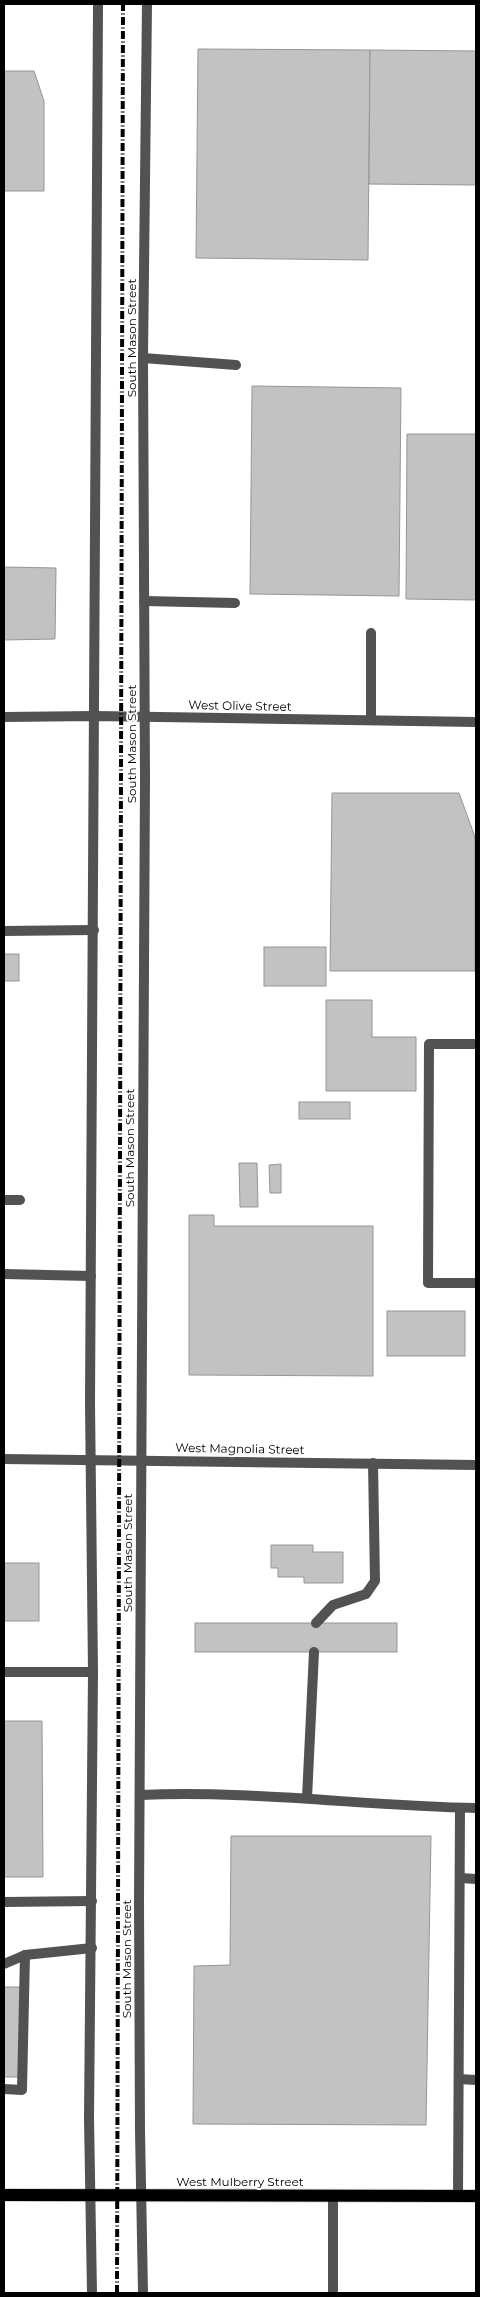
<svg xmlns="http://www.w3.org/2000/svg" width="480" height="2297" font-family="Montserrat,sans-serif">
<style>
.building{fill:#c2c2c2;stroke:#969696}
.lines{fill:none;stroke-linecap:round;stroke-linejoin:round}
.primary-casing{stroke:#dbdbdb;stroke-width:14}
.service{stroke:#525252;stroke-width:10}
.minor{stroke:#525252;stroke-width:10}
.tertiary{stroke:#525252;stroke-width:10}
.primary{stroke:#000;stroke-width:12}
.rail{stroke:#000;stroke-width:4;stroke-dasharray:8 2.5 1 2.5;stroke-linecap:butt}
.labels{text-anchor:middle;stroke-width:4;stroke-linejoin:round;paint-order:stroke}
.street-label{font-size:12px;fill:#000;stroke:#fff}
</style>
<rect width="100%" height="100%" fill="#fff"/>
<g class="building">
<polygon points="198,49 370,50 368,260 196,258"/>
<polygon points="370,50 476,51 476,185 369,184"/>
<polygon points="4,71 34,71 44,101 44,191 4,191"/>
<polygon points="252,386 401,388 399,596 250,594"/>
<polygon points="407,434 476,434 476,600 406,599"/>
<polygon points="4,567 56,568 55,639 4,640"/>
<polygon points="332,793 459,793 475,837 475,971 330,971"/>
<rect x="264" y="947" width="62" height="39"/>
<rect x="4" y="954" width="15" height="27"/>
<polygon points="326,1000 372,1000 372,1037 416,1037 416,1091 326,1091"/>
<rect x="299" y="1102" width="51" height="17"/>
<polygon points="239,1163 257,1163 258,1207 240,1207"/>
<polygon points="281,1164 281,1193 270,1193 269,1165"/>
<polygon points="189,1215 214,1215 214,1226 373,1226 373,1376 189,1375"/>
<rect x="387" y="1311" width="78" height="45"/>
<polygon points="271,1545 313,1545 313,1552 343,1552 343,1583 304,1583 304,1577 278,1577 278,1568 271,1568"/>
<rect x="4" y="1563" width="35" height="58"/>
<rect x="195" y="1623" width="202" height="29"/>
<polygon points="4,1721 42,1721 43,1877 4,1877"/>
<polygon points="231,1836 431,1836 426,2125 193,2124 194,1966 230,1965"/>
<rect x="4" y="1987" width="16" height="90"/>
</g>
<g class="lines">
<g class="primary-casing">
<polyline id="primary" points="4,2195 476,2196"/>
</g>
<g class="service">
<polyline points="143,358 236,365"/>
<polyline points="144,601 235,603"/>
<polyline points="371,720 371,633"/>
<polyline points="4,931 94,930"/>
<polyline points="476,1044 429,1044 428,1283 476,1283"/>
<polyline points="4,1200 20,1200"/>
<polyline points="4,1274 91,1276"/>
<polyline points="316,1623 333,1605 366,1594 375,1581 373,1463"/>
<polyline points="4,1672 93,1672"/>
<path d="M140 1795C252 1790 364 1806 476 1808"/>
<polyline points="307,1798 314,1652"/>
<polyline points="460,1878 476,1879"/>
<polyline points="4,1902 92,1901"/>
<polyline points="25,1955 92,1948"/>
<polyline points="4,1964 25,1955 22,2090 4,2089"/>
<polyline points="459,2079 476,2080"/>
<polyline points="333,2196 333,2293"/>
<polyline points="458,2196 460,1808"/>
</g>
<g class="minor">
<polyline points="4,717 95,716 476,722"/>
<polyline points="4,1459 476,1465"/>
</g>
<g class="tertiary">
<polyline points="92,2293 89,2118 93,1672 90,1403 98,4"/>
<polyline points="143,2293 140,2131 139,1901 145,779 143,358 147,4"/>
</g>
<use href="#primary" class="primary"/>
<polyline class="rail" points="117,2293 123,4"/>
</g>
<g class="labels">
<g class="street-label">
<text transform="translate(132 338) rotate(-90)" y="4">South Mason Street</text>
<text transform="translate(240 706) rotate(1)" y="4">West Olive Street</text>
<text transform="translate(132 744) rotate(-90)" y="4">South Mason Street</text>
<text transform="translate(130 1148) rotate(-90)" y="4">South Mason Street</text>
<text transform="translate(240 1449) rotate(1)" y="4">West Magnolia Street</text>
<text transform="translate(128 1553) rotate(-90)" y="4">South Mason Street</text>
<text transform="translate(127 1959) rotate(-90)" y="4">South Mason Street</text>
<text x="240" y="2186">West Mulberry Street</text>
</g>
</g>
<rect width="480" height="2297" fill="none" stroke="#000000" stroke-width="10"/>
</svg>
